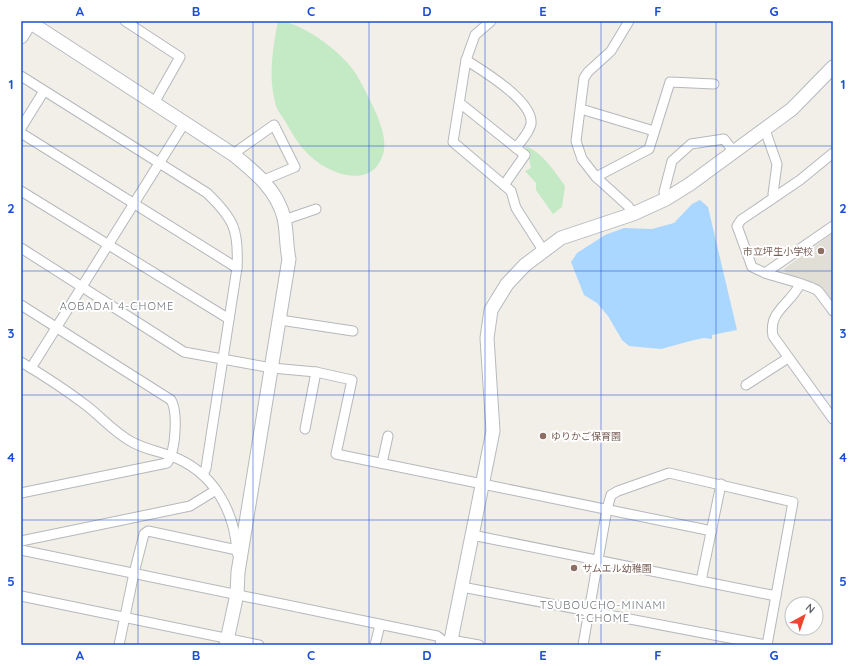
<svg xmlns="http://www.w3.org/2000/svg" width="854" height="666" font-family="Quicksand,'Noto Sans JP',sans-serif">
<style>
.education{fill:#e1ded6}
.green{fill:#c4e9c5}
.water{fill:#aad7ff}
.lines{fill:none;stroke-linecap:round;stroke-linejoin:round}
.street-casing{stroke:#b5b8bc;stroke-width:11}
.secondary-casing{stroke:#b6babf;stroke-width:15}
.street{stroke:#fff;stroke-width:9}
.secondary{stroke:#fff;stroke-width:13}
.grid{fill:none;stroke:#1d4ed8;stroke-width:1;stroke-opacity:0.55}
.education-dot{fill:#8d6e63;stroke:#fff;stroke-width:1.5}
.labels{text-anchor:middle;stroke-width:4;stroke-linejoin:round;paint-order:stroke}
.education-label{font-size:10px;fill:#785e54;stroke:#fff;text-anchor:start}
.neighbourhood-label{font-size:11px;letter-spacing:1px;fill:#70757a;stroke:#fff}
.neatline{fill:none;stroke:#1d4ed8;stroke-width:1.5}
.grid-label{font-size:13px;text-anchor:middle;font-weight:bold;fill:#1d4ed8}
</style>
<rect width="100%" height="100%" fill="#f1efe8"/>
<polygon class="education" points="833,233 833,304 817,284 786,275 784,269"/>
<g class="green">
<path d="M278 21C303 22 344 54 356 74 366 92 388 130 384 150 375 193 327 174 307 153 299 145 293 135 288 126 284 118 276 110 275 102 268 75 273 47 278 21Z"/>
<path d="M526 146C544 154 554 171 565 186L562 207 553 214 536 190V183L525 171 531 168Z"/>
</g>
<polygon class="water" points="700,200 708,207 737,330 712,335 712,339 704,338 694,340 661,349 629,346 622,340 608,316 597,303 584,295 571,262 577,253 605,235 624,228 652,229 674,223 692,204"/>
<g class="lines">
<g class="street-casing">
<g id="street">
<polyline points="125,21 180,57 154,103"/>
<polyline points="491,21 475,35 466,60 453,142 511,191 516,208 543,250"/>
<polyline points="629,21 611,51 588,72 584,78 576,141 582,159 596,177 628,206 633,214"/>
<path d="M466 60C483 71 534 101 531 124 529 133 521 141 516 148"/>
<path d="M21 76 207 193C234 219 239 230 237 268L206 468 203 475"/>
<polyline points="461,104 525,155 504,185"/>
<polyline points="581,109 654,131"/>
<polyline points="21,128 44,91"/>
<polyline points="765,130 777,164 773,194 775,196"/>
<polyline points="21,133 237,268"/>
<polyline points="833,153 800,180 741,220 737,226 752,267 765,273 833,226"/>
<polyline points="234,155 240,149 274,125 295,167 264,180"/>
<polyline points="596,177 649,149 670,82 714,84"/>
<polyline points="21,191 229,319"/>
<polyline points="666,199 664,192 672,161 691,144 724,139 734,152"/>
<polyline points="284,220 316,209"/>
<polyline points="21,248 184,352 272,368 316,372 352,380 336,454 712,531"/>
<path d="M765 273C776 277 811 285 818 291 823 297 828 304 833 311"/>
<path d="M800 284C790 305 768 311 773 336L833 419"/>
<path d="M21 305 171 400C178 412 176 451 167 463L21 493"/>
<polyline points="280,320 353,331"/>
<path d="M21 362C43 375 66 390 87 406 101 417 115 433 132 442 144 449 158 451 171 456 213 471 235 511 237 553"/>
<polyline points="31,368 185,122"/>
<polyline points="746,385 788,358"/>
<polyline points="305,429 316,372"/>
<polyline points="382,463 388,436"/>
<polyline points="472,535 776,596"/>
<polyline points="21,541 190,506 216,490"/>
<polyline points="21,550 437,636 441,639 440,645"/>
<polyline points="701,581 721,484"/>
<polyline points="462,587 766,645"/>
<polyline points="21,596 259,645"/>
<polyline points="451,640 479,645"/>
<polyline points="119,645 134,573 144,534 148,531 237,550"/>
<polyline points="375,645 380,625"/>
<polyline points="583,645 607,509 611,495 618,491 669,473 793,502 767,645"/>
</g>
</g>
<g class="secondary-casing">
<g id="secondary">
<path d="M28 21 234 155C256 173 277 190 284 218 287 231 286 246 289 259L238 572 237 594 226 645"/>
<polyline points="21,37 31,21"/>
<polyline points="450,645 493,431 487,338 491,310 507,284 525,265 561,238 633,214 666,199 690,184 792,109 833,67"/>
</g>
</g>
<use href="#street" class="street"/>
<use href="#secondary" class="secondary"/>
</g>
<path class="grid" d="M138 21V645M253 21V645M369 21V645M485 21V645M601 21V645M716 21V645M21 146H833M21 271H833M21 395H833M21 520H833"/>
<g class="education-dot">
<circle cx="821" cy="251" r="4"/>
<circle cx="543" cy="436" r="4"/>
<circle cx="574" cy="568" r="4"/>
</g>
<g class="labels">
<g class="education-label">
<text x="813" y="255" text-anchor="end">市立坪生小学校</text>
<text x="551" y="440">ゆりかご保育園</text>
<text x="582" y="572">サムエル幼稚園</text>
</g>
<g class="neighbourhood-label">
<text x="117" y="310">AOBADAI 4-CHOME</text>
<text x="603" y="609">TSUBOUCHO-MINAMI<tspan x="603" dy="13">1-CHOME</tspan></text>
</g>
</g>
<rect width="854" height="666" fill="none" stroke="#ffffff" stroke-width="44"/>
<g transform="translate(804 616) rotate(40)"><circle r="19" fill="#ffffff" stroke="#bfc1c3"/>
<path d="M0-3L7 15L0 10L-7 15Z" fill="#ee4530"/>
<text y="-6" font-size="11" font-weight="bold" text-anchor="middle" fill="#5f6368">N</text>
</g>
<rect x="22" y="22" width="810" height="622" class="neatline"/>
<g class="grid-label">
<text x="80" y="16">A</text>
<text x="196" y="16">B</text>
<text x="311" y="16">C</text>
<text x="427" y="16">D</text>
<text x="543" y="16">E</text>
<text x="658" y="16">F</text>
<text x="774" y="16">G</text>
<text x="11" y="89">1</text>
<text x="843" y="89">1</text>
<text x="11" y="213">2</text>
<text x="843" y="213">2</text>
<text x="11" y="338">3</text>
<text x="843" y="338">3</text>
<text x="11" y="462">4</text>
<text x="843" y="462">4</text>
<text x="11" y="586">5</text>
<text x="843" y="586">5</text>
<text x="80" y="660">A</text>
<text x="196" y="660">B</text>
<text x="311" y="660">C</text>
<text x="427" y="660">D</text>
<text x="543" y="660">E</text>
<text x="658" y="660">F</text>
<text x="774" y="660">G</text>
</g>
</svg>
